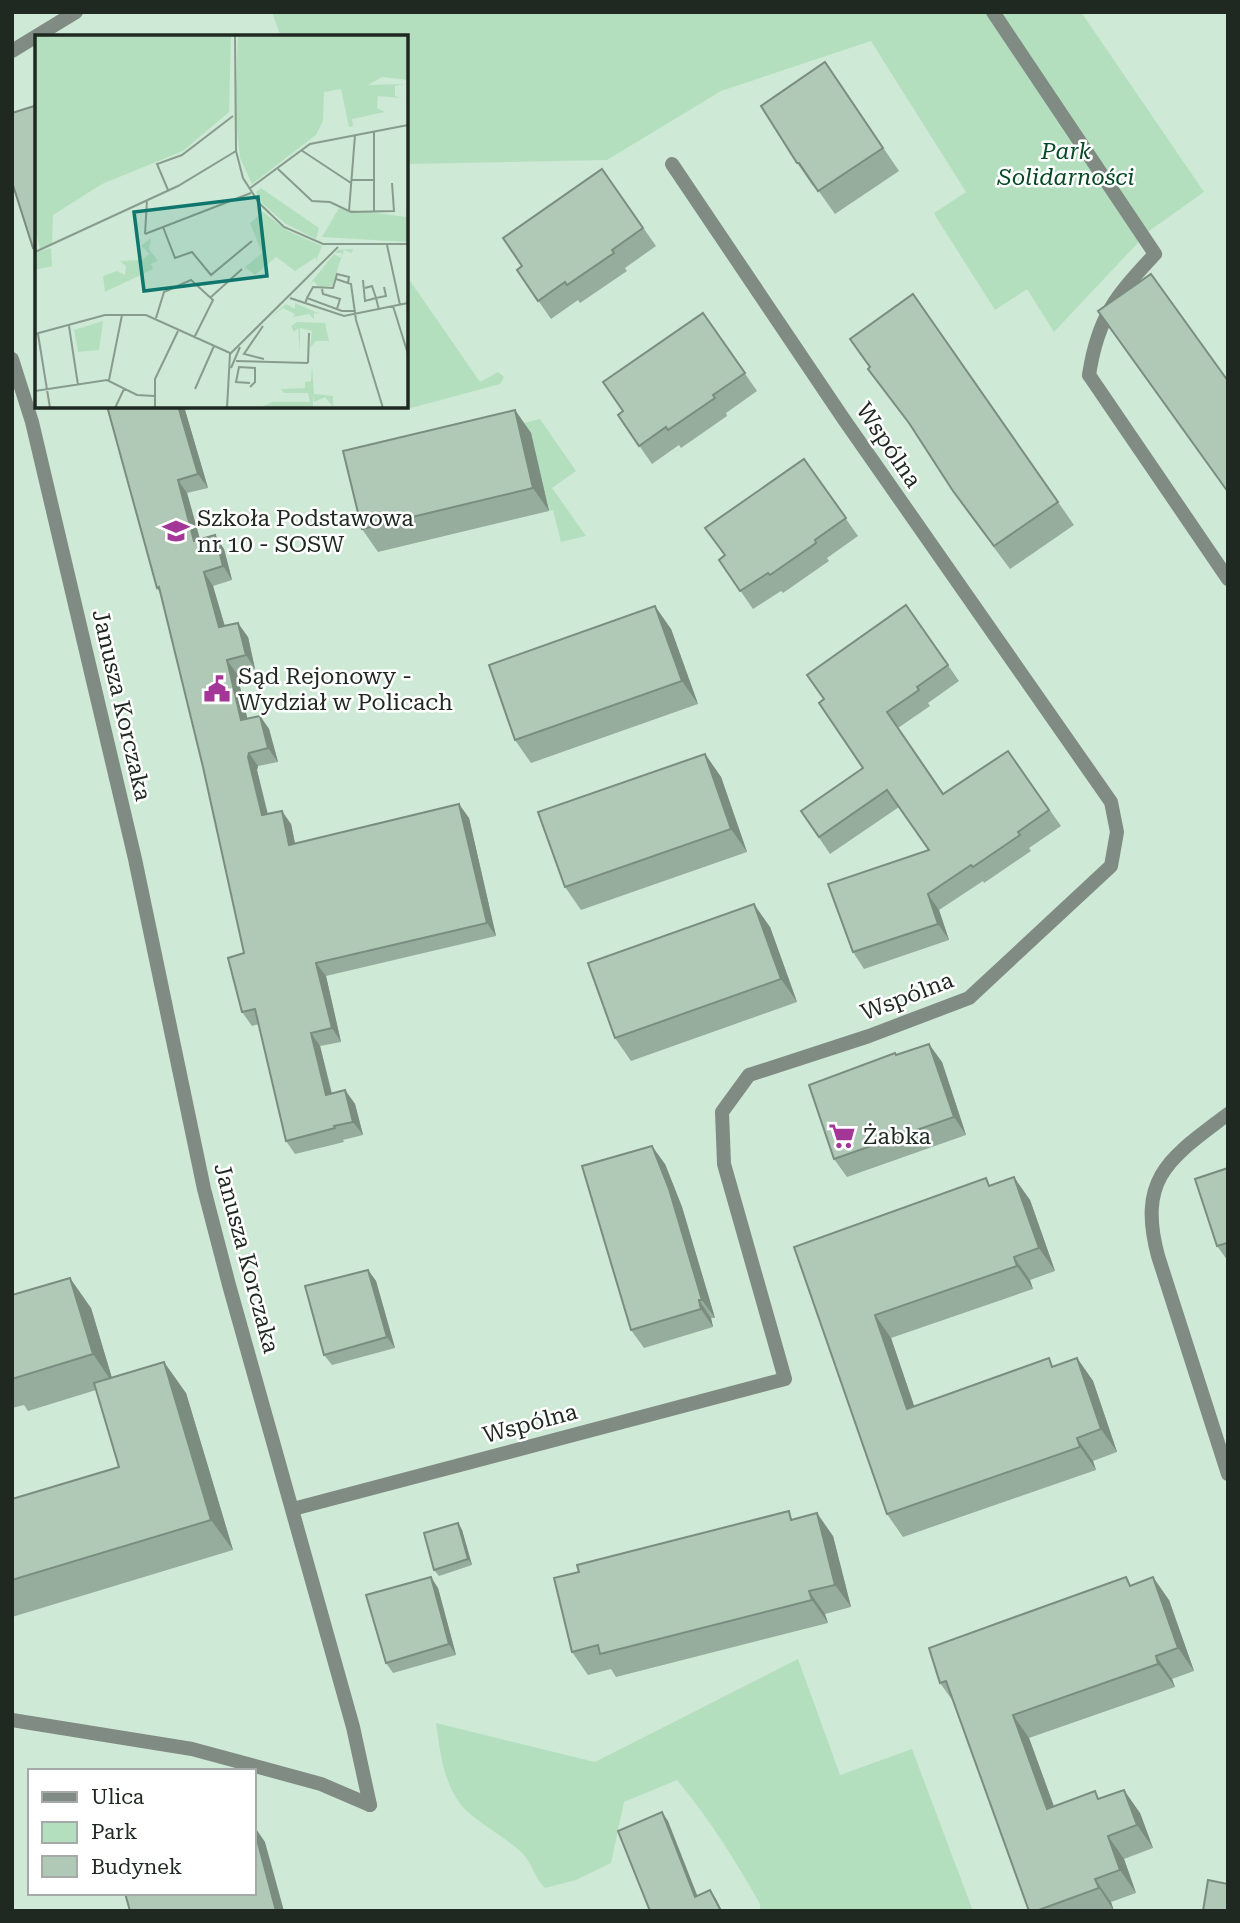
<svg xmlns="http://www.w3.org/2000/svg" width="1240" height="1923" font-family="'Roboto Serif',serif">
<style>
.green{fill:#b4dfbf}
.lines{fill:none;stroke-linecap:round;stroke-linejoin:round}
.pedestrian{stroke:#808b83;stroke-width:14}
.minor{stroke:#808b83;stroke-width:14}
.tertiary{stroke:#808b83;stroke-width:14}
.wall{fill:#96ad9d}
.shaded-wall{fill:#7a8d7f}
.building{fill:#afc9b6;stroke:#7a8d7f;stroke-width:2}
.labels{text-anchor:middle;stroke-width:5;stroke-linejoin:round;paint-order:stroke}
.park-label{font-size:23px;font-style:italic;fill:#064925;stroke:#fff}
.street-label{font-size:23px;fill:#1f2922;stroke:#fff}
.poi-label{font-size:23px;fill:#1f2922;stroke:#fff;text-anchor:start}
.inset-road{fill:none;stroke:#889c8d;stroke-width:2}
.view{fill:#0f766e;fill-opacity:0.15;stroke:#0f766e;stroke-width:3.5}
.inset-edge{fill:none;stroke:#1f2922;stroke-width:3.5}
</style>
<rect width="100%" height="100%" fill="#cee9d5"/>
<g class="green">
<polygon points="272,12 1081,12 1204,192 1149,231 1054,332 1027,289 995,310 938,220 934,213 966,192 871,41 721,91 607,160 406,164 406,37 281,37"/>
<polygon points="406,275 480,382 498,372 504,377 500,384 411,408 405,406"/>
<polygon points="540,419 576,471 552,488 586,536 561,542 553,510 549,511 487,432"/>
<path d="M798 1659 840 1775 912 1749 973 1911H760V1904C735 1860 709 1818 677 1780L624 1802 611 1863 576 1880 545 1888C534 1877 533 1864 522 1853 506 1837 473 1820 461 1805 443 1781 440 1752 436 1723L595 1762Z"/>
</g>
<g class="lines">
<path class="pedestrian" d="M993 12 1155 254C1116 296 1098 316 1089 375"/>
<g class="minor">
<polyline points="12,359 32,422 135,859 204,1189 229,1285 353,1727 370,1805"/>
<polyline points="1089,375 1228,579"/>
<path d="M1228 1114C1170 1158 1137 1177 1158 1256L1228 1474"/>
<polyline points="293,1509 785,1379 724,1164 722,1112 749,1075 869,1036 969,998 1111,866 1117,832 1111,802 843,418 672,164"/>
<polyline points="12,1720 192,1749 321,1784 370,1805"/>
</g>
<polyline class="tertiary" points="12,51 76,12"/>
</g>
<g class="wall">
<polygon points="825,62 899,171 835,214 815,186 813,186 797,163"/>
<polygon points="602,169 656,246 625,268 627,271 580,303 578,300 551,319 517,270 522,266"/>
<polygon points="913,294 1074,525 1010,569 969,514 917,435 868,369 870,368"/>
<polygon points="703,313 757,391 726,413 727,416 681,448 679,445 652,464 618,415 623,411"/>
<polygon points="107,406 198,406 185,410 208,488 187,493 200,539 224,549 232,580 213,586 225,626 248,637 255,669 237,674 247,719 260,716 269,729 278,762 258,766 257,770 268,814 291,824 295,843 469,818 496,936 326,976 341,1042 320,1046 332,1093 345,1090 355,1104 363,1135 343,1140 344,1142 295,1154 286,1141 259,1024 252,1026 242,1012 244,953 203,767 160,593 157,588"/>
<polygon points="515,410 531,433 549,511 378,552 362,529"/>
<polygon points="804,459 858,536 827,558 829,561 783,593 781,591 753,609 719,560 725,556 705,528"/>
<polygon points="906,605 959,681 928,703 930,706 898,728 944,794 1008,751 1061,826 1029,848 1031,851 984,883 983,881 939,910 949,940 864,969 853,952 929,850 899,807 830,854 801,811 863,768 824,699"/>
<polygon points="671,629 698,704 531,763 515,740"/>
<polygon points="705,754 721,777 747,852 581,910 565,887"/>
<polygon points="770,927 797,1002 631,1061 615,1038"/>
<polygon points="895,1053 897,1055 942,1062 966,1135 847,1177 834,1159"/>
<polygon points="665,1164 682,1207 715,1318 711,1318 713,1327 644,1348 631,1330"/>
<polygon points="1228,1168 1228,1261 1217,1246"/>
<polygon points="992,1185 1030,1200 1055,1271 1030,1280 1033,1289 891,1338 914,1406 1054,1366 1077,1358 1093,1381 1117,1452 1093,1461 1096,1470 903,1537 887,1514 794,1247"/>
<polygon points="368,1270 376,1281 395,1348 332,1365 324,1355"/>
<polygon points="12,1295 91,1308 112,1378 186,1393 233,1550 12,1617 12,1499 119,1467 96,1390 28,1411 24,1405 12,1408"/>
<polygon points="794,1519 833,1536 851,1607 825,1614 828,1623 616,1677 611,1669 588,1675 572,1652"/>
<polygon points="458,1523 462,1530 472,1565 439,1576 434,1570"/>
<polygon points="1132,1585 1169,1600 1194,1671 1172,1679 1175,1687 1029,1738 1054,1806 1100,1799 1140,1813 1153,1848 1124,1859 1136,1893 1111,1902 1114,1911 1029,1911 953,1701 940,1683"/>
<polygon points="438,1588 456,1655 393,1673 386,1663"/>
</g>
<g class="shaded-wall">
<polygon points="178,406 182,406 185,410 208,488 198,474"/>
<polygon points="515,410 531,433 549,511 533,488"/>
<polygon points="178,480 187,493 204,554 194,541"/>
<polygon points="215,535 224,549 232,580 223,566"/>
<polygon points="204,572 213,586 229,641 219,627"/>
<polygon points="655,606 671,629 698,704 682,681"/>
<polygon points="238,623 248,637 255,669 246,655"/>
<polygon points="227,660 237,674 251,734 241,720"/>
<polygon points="260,716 269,729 278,762 268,748"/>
<polygon points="249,753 258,766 257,770 271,829 262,815 248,757"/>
<polygon points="705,754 721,777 747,852 731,829"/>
<polygon points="459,804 469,818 496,936 487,923"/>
<polygon points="282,811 291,824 298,858 289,845"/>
<polygon points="928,894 939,910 949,940 938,924"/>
<polygon points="754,904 770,927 797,1002 781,979"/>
<polygon points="316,963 326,976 341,1042 332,1028"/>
<polygon points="311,1033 320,1046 335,1108 326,1095"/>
<polygon points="929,1044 942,1062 966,1135 954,1117"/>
<polygon points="345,1090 355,1104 363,1135 353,1122"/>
<polygon points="652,1146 665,1164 682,1207 715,1318 702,1300"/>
<polygon points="1014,1177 1030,1200 1055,1271 1039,1248"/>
<polygon points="1014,1257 1030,1280 1033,1289 1017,1266"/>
<polygon points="368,1270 376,1281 395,1348 387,1337"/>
<polygon points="70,1278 91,1308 114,1385 93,1354"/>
<polygon points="699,1300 711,1318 713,1327 701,1309"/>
<polygon points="875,1315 891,1338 923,1432 907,1409"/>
<polygon points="1077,1358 1093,1381 1117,1452 1101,1429"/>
<polygon points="164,1362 186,1393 233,1550 211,1520"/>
<polygon points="1077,1438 1093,1461 1096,1470 1080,1447"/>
<polygon points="817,1513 833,1536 851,1607 835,1585"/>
<polygon points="458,1523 462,1530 472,1565 468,1559"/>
<polygon points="431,1577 438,1588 456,1655 449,1644"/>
<polygon points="1153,1577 1169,1600 1194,1671 1178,1648"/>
<polygon points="809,1591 825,1614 828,1623 812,1600"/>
<polygon points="1156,1656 1172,1679 1175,1687 1158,1664"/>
<polygon points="1013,1715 1029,1738 1063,1832 1047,1809"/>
<polygon points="1124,1790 1140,1813 1153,1848 1137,1825"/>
<polygon points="662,1812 668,1821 701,1905 695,1897"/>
<polygon points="254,1826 265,1842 284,1911 276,1911"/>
<polygon points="1108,1836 1124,1859 1136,1893 1120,1870"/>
<polygon points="1095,1879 1111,1902 1114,1911 1099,1888"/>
<polygon points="710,1890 716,1899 722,1911 721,1911"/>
</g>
<g class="building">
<polygon points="825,62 883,148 818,191 799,163 797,163 761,106"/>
<polygon points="37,105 37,247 33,248 12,182 12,113"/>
<polygon points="602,169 643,228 612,250 614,253 567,285 565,282 538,301 517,270 522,266 503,238"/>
<polygon points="1151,274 1228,381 1228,492 1098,311"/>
<polygon points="913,294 1058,502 994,546 953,491 909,423 868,369 870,367 850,339"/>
<polygon points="703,313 745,373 713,395 715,398 668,430 666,427 639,446 618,415 623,411 603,382"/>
<polygon points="107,406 178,406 198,474 178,480 194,541 215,535 223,566 204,572 219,627 238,623 246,655 227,660 241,720 260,716 268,748 249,753 248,757 262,815 282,811 289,845 459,804 487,923 316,963 332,1028 311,1033 326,1095 345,1090 353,1122 334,1126 335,1128 286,1141 255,1009 242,1012 228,958 244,953 203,767 159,587 157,588"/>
<polygon points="515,410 533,488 362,529 343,451"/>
<polygon points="804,459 846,518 815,540 816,543 770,575 768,573 740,591 719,560 725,555 705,528"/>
<polygon points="906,605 948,665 917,687 919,690 887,712 943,794 1008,751 1049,810 1018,832 1020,835 973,867 971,865 928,894 938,924 853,952 828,884 929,850 887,790 819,837 801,811 863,768 819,703 824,699 807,675"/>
<polygon points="655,606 682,681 515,740 489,665"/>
<polygon points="705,754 731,829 565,887 538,812"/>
<polygon points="754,904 781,979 615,1038 588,963"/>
<polygon points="929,1044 954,1117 834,1159 809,1085 895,1053 896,1055"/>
<polygon points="652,1146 669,1189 702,1300 699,1300 701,1309 631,1330 582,1166"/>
<polygon points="1228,1168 1228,1245 1227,1243 1217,1246 1195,1179"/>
<polygon points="1014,1177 1039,1248 1014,1257 1017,1266 875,1315 907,1409 1049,1358 1052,1367 1077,1358 1101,1429 1077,1438 1080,1447 887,1514 794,1247 986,1178 989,1186"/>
<polygon points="368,1270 387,1337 324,1355 305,1286"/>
<polygon points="70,1278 93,1354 12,1379 12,1295"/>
<polygon points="164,1362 211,1520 12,1580 12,1499 119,1467 94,1383"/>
<polygon points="789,1511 791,1520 817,1513 835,1585 809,1591 812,1600 600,1654 598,1645 572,1652 554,1578 579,1572 577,1565"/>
<polygon points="458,1523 468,1559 434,1570 424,1533"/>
<polygon points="431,1577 449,1644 386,1663 366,1595"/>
<polygon points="1126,1577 1130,1586 1153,1577 1178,1648 1156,1656 1158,1664 1013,1715 1047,1809 1095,1791 1098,1799 1124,1790 1137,1825 1108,1836 1120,1870 1095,1879 1099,1888 1036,1911 1029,1911 946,1681 940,1683 929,1648"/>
<polygon points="662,1812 695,1897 710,1890 721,1911 650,1911 618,1831"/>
<polygon points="254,1828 276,1911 130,1911 125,1893 254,1893"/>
<polygon points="1208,1880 1228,1884 1228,1911 1203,1911"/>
</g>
<defs>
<g id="school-bare" transform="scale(2.1)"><path d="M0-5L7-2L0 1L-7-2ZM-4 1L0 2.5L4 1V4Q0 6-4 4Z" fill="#a33696" stroke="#fff" stroke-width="2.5" paint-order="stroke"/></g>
<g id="civic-bare" transform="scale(2.1)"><path d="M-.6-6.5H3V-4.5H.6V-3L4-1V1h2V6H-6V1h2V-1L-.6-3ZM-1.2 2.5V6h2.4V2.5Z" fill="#a33696" stroke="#fff" stroke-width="2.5" paint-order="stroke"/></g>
<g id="supermarket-bare" transform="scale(2.1)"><path d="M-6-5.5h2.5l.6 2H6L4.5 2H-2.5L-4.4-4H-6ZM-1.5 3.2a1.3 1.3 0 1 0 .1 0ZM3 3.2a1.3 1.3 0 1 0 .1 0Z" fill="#a33696" stroke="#fff" stroke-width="2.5" paint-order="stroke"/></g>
</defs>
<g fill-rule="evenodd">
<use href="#school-bare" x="176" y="531"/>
<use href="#civic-bare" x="217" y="689"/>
<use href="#supermarket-bare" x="842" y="1136"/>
</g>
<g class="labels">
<g class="park-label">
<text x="1066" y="159">Park<tspan x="1066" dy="26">Solidarności</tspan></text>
</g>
<g class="street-label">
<text transform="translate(889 445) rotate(56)" y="8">Wspólna</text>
<text transform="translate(122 705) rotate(77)" y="8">Janusza Korczaka</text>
<text transform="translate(907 996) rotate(-21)" y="8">Wspólna</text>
<text transform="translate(247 1258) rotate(75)" y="8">Janusza Korczaka</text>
<text transform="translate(530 1423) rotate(-15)" y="8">Wspólna</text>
</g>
<g class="poi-label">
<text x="197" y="526">Szkoła Podstawowa<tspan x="197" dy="26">nr 10 - SOSW</tspan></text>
<text x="238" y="684">Sąd Rejonowy -<tspan x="238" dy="26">Wydział w Policach</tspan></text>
<text x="863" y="1144">Żabka</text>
</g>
</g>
<g transform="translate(35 35)">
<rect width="373" height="373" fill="#cee9d5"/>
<path d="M0 0H196L194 77 148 116 67 149 18 180 17 210 5 214 0 194ZM203 0H373V45L347 42 333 50 369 49 360 51V61L367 63 343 61 342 73 350 77 317 84 318 91 314 92 306 54 289 57 288 86 281 100 217 149 205 123 200 77ZM226 153 284 193 281 204 251 189 228 169 221 157ZM373 163V207L287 202 304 173 371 182ZM228 177 253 196 287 211 281 226V222L260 236 241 222 220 240 210 232 227 218 215 188ZM116 203 114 214 123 226 116 229 118 234 70 257 68 241 82 236 90 240 91 231 85 226 107 225 114 219 106 211ZM16 213 17 231 0 235V218ZM318 214 317 218 309 215 297 251 283 252 279 246 274 250 299 219 306 223 307 218H300L303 215ZM260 268 285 279 279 278V284L274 279 258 282 260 279 248 273 234 283 251 269 260 274ZM68 286 64 315 43 317 39 295ZM262 287 290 288 294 306H281L275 313 277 296 265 293V318L263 293 259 297 256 291ZM277 330 279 359 298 361V372L290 362 279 367 278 358V372H226L237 367H275L273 358H249L246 354 270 353V347L276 346Z" fill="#b4dfbf"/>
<path class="inset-road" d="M200 0 201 116 208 143 224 168 249 192 288 209H373M339 96V176M266 115 316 148M243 134 277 166 295 167 316 177 359 176 357 148M316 145H339M214 154 275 109 373 90M133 155 122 129 147 120 198 81M314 176 320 100M128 192 140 223 157 217 176 240 217 206M110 199 216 158M110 199 112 165M352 210 365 270M0 217 143 151 201 116M301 244 316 249 321 285 348 373M328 245 330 266 341 263 337 251 330 253M287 254 288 259 305 264 302 274M176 262 207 234M255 263 309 281 373 268M272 263 278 252 298 253 302 239 314 242 313 248M270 269 272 263 307 276H320M358 271 373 319M344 275 341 263 351 261 349 252M121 283 129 257 156 245 178 265 159 303M34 291 43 350M228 291 209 319 229 324M0 299 70 280H111L195 318M3 299 15 373M201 326 273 328M273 328 274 298M196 333 205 312M74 345 87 280M215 348 201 347 204 332 220 333V347L215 352M160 354 179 311M0 356 72 345 102 360 119 361M80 373 89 354M120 373V344L143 296M192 373 195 319 303 212"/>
<path class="view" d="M223 162 232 241 109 256 99 177Z"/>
<rect width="373" height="373" class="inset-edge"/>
</g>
<rect width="1240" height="1923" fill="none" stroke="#1f2922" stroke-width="28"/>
<rect x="28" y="1769" width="228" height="126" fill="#ffffff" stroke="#a5a9a7" stroke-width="2"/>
<rect x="42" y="1792" width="35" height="10" fill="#808b83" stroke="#a5a9a7" stroke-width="2"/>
<text x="91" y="1804" font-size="21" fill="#1f2922">Ulica</text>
<rect x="42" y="1822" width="35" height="21" fill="#b4dfbf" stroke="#a5a9a7" stroke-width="2"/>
<text x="91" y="1839" font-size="21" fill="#1f2922">Park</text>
<rect x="42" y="1856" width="35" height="21" fill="#afc9b6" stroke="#a5a9a7" stroke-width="2"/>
<text x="91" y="1874" font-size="21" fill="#1f2922">Budynek</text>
</svg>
